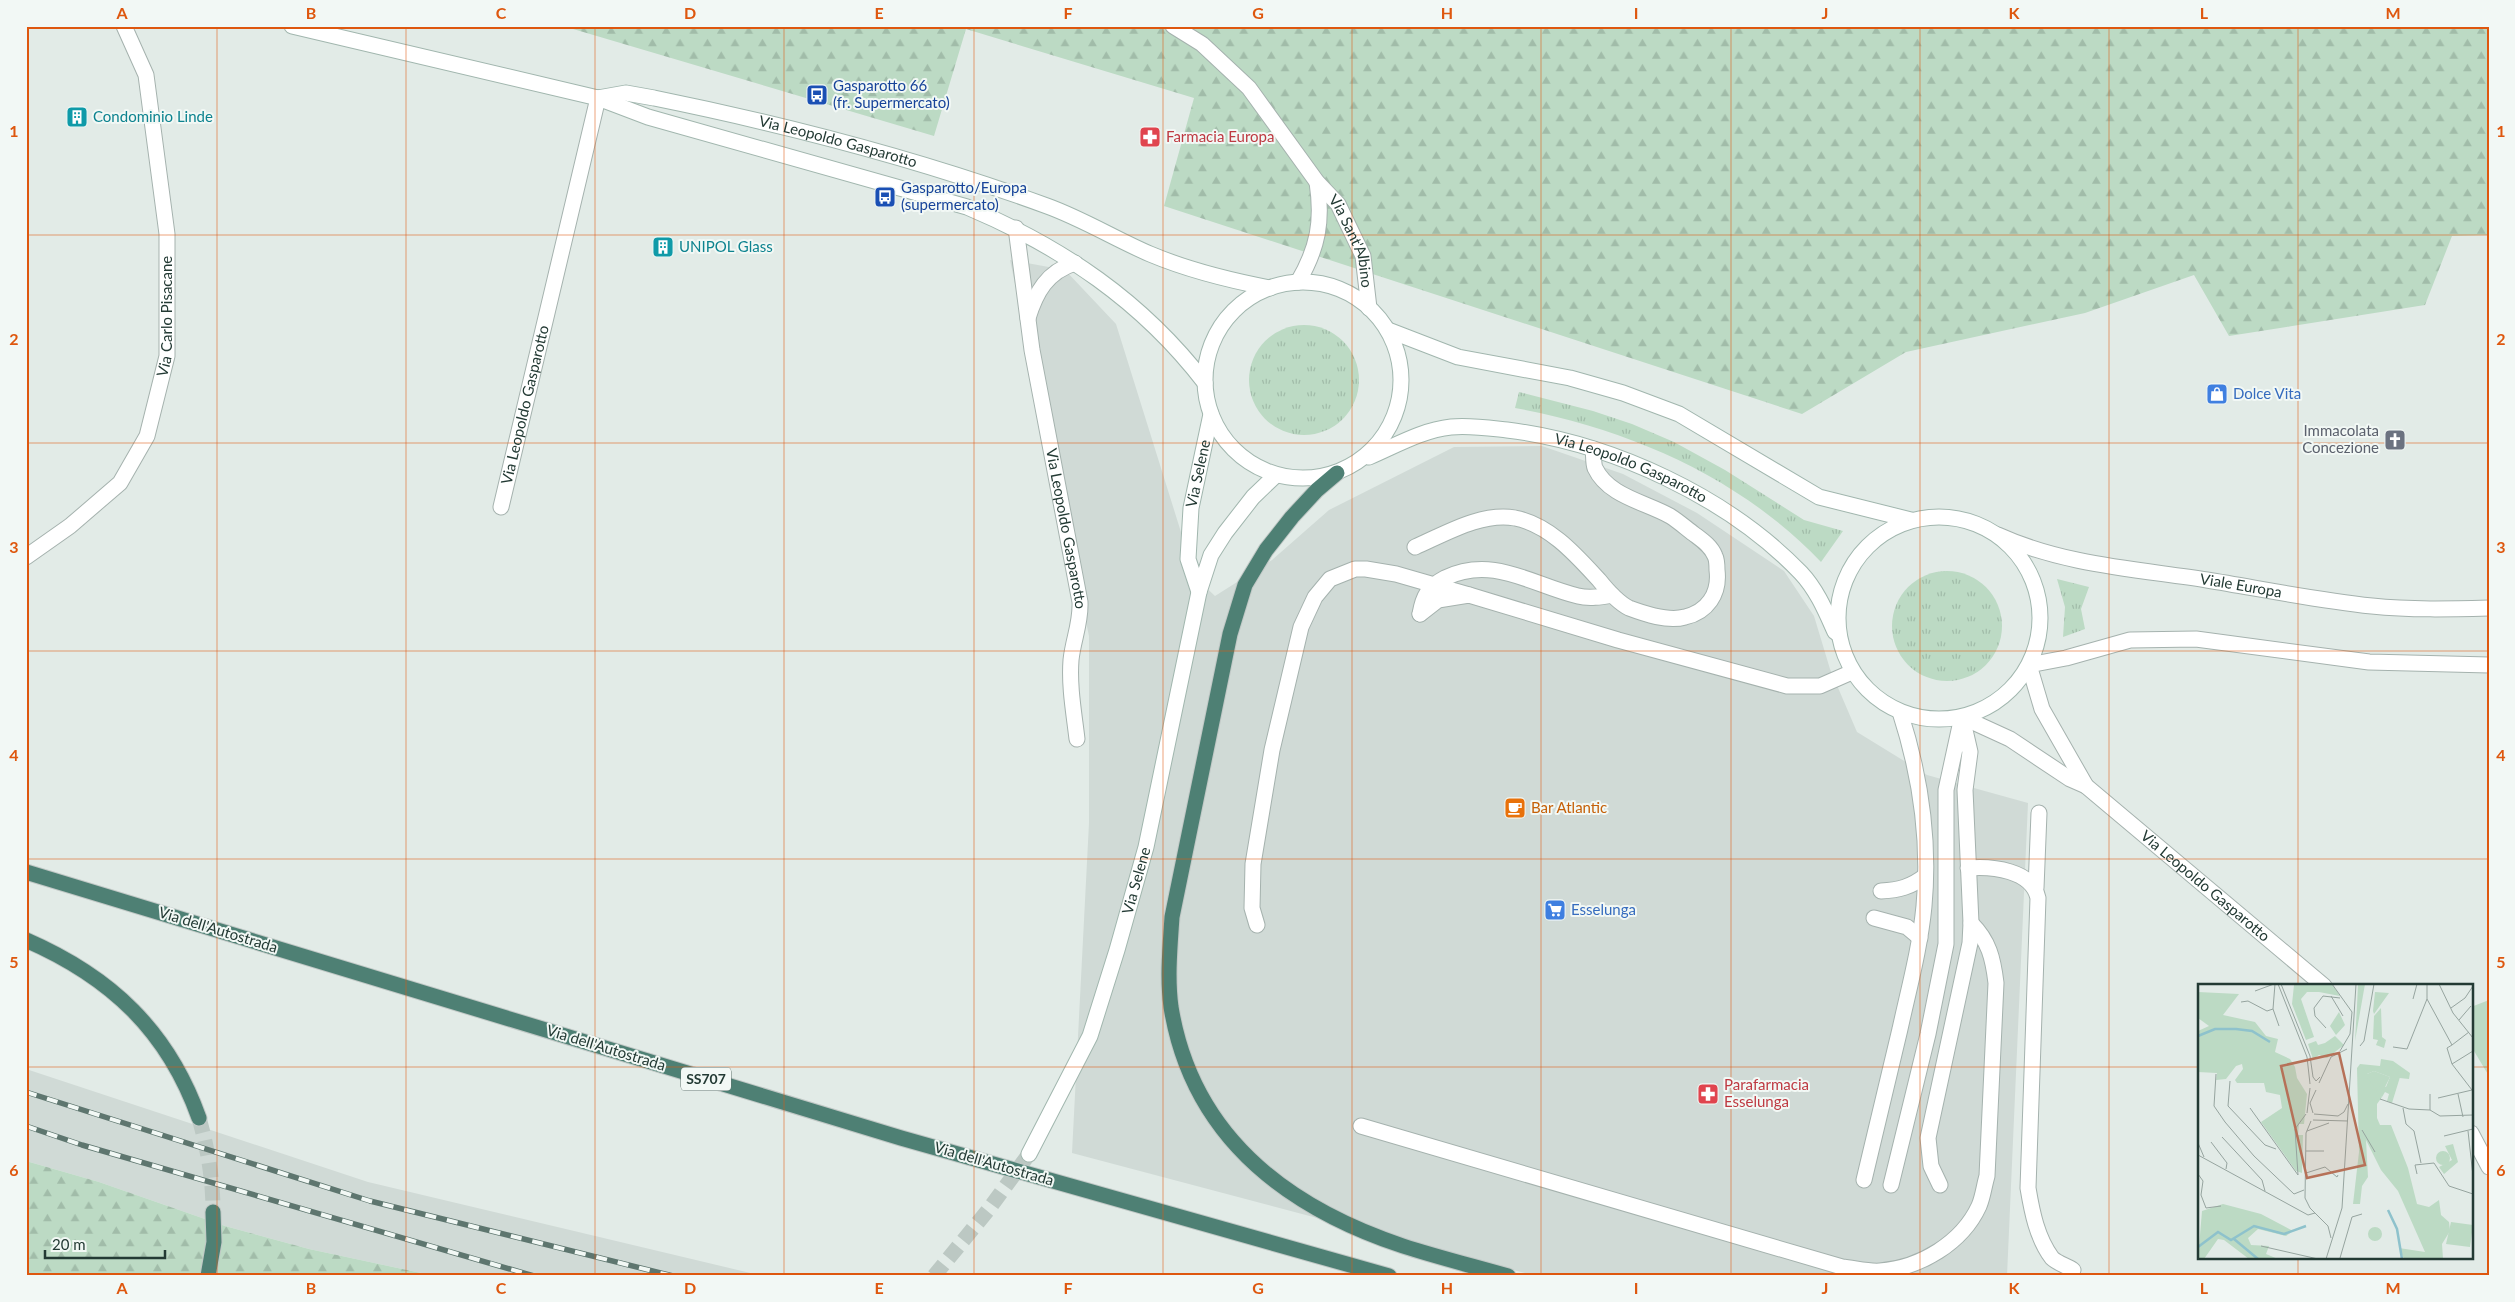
<svg xmlns="http://www.w3.org/2000/svg" width="2515" height="1302" font-family="Lato,sans-serif">
<style>
.built{fill:#d0dad6}
.grass{fill:url(#grass-tufts)}
.forest{fill:url(#forest-firs)}
.garden{fill:#bcdac4}
.lines{fill:none;stroke-linecap:round;stroke-linejoin:round}
.secondary-tunnel{stroke:#bcc8c3;stroke-width:15;stroke-dasharray:15 8;stroke-linecap:butt}
.trunk-tunnel{stroke:#bcc8c3;stroke-width:15;stroke-dasharray:15 8;stroke-linecap:butt}
.service-casing{stroke:#a5b2ae;stroke-width:17}
.minor-casing{stroke:#a5b2ae;stroke-width:17}
.tertiary-casing{stroke:#a5b2ae;stroke-width:17}
.secondary-casing{stroke:#a1b6ae;stroke-width:17}
.trunk-casing{stroke:#c1c8c6;stroke-width:17}
.service{stroke:#fff;stroke-width:15}
.minor{stroke:#fff;stroke-width:15}
.tertiary{stroke:#fff;stroke-width:15}
.secondary{stroke:#fff;stroke-width:15}
.trunk{stroke:#4e8074;stroke-width:15}
.rail-casing{stroke:#5e766f;stroke-width:5.5}
.rail{stroke:#f2f8f5;stroke-width:4;stroke-dasharray:11;stroke-linecap:butt}
.grid{fill:none;stroke:#de570e;stroke-width:1;stroke-opacity:0.55}
.labels{text-anchor:middle;stroke-width:4;stroke-linejoin:round;paint-order:stroke}
.shield{fill:#f2f8f5;stroke:#61736e;stroke-width:1}
.shield-label{font-size:14px;font-weight:bold;fill:#233a34}
.transit-label{font-size:15px;fill:#164399;stroke:#f2f8f5;text-anchor:start}
.culture-label{font-size:15px;fill:#0d838f;stroke:#f2f8f5;text-anchor:start}
.health-label{font-size:15px;fill:#be3a42;stroke:#f2f8f5;text-anchor:start}
.street-label{font-size:15px;fill:#233a34;stroke:#f2f8f5}
.shop-label{font-size:15px;fill:#366cbe;stroke:#f2f8f5;text-anchor:start}
.worship-label{font-size:15px;fill:#5b616d;stroke:#f2f8f5;text-anchor:end}
.food-label{font-size:15px;fill:#c56008;stroke:#f2f8f5;text-anchor:start}
.inset-river{fill:none;stroke:#8ec2cc;stroke-width:2.5}
.inset-road{fill:none;stroke:#96a49f;stroke-width:1}
.view{fill:#b67158;fill-opacity:0.15;stroke:#b67158;stroke-width:2.5}
.inset-edge{fill:none;stroke:#233a34;stroke-width:2.5}
.neatline{fill:none;stroke:#de570e;stroke-width:2}
.grid-label{font-size:16px;text-anchor:middle;font-weight:bold;fill:#de570e}
</style>
<defs>
<pattern id="grass-tufts" width="24" height="20" patternUnits="userSpaceOnUse" patternTransform="scale(1.25)"><rect width="24" height="20" fill="#bcdac4"/><path d="M3 7l-1-3M5 7V3M7 7l1-3M15 17l-1-3M17 17v-4M19 17l1-3" fill="none" stroke="#a1bca9"/></pattern>
<pattern id="forest-firs" width="22" height="20" patternUnits="userSpaceOnUse" patternTransform="scale(1.25)"><rect width="22" height="20" fill="#bcdac4"/><path d="M5 1l3.5 6h-7zM16 11l3.5 6h-7z" fill="#a1bca9"/></pattern>
</defs>
<rect width="100%" height="100%" fill="#e2ebe7"/>
<g class="built">
<polygon points="1010,260 1065,270 1116,324 1195,577 1215,596 1272,560 1329,510 1454,447 1542,446 1623,474 1697,513 1784,571 1814,616 1830,669 1857,732 1927,775 2028,803 2007,1276 1536,1276 1072,1153 1089,823 1089,636"/>
<polygon points="26,1069 368,1182 763,1276 435,1276 309,1249 225,1226 99,1182 26,1161"/>
</g>
<g class="grass">
<circle cx="1304" cy="380" r="55"/>
<path d="M1519 392 1593 411 1632 424 1674 442 1725 470 1804 520 1843 531 1821 562C1740 477 1629 429 1515 408Z"/>
<circle cx="1947" cy="626" r="55"/>
<polygon points="2057,579 2089,587 2081,609 2085,629 2063,637 2065,607"/>
</g>
<g class="forest">
<polygon points="563,26 2489,26 2489,235 2452,236 2425,305 2229,336 2194,275 2085,313 1906,352 1802,414 1164,206 1194,98 966,29 934,136"/>
<polygon points="26,1161 99,1182 225,1226 309,1249 435,1276 26,1276"/>
</g>
<polygon class="garden" points="2489,1000 2489,1076 2471,1046 2471,1007"/>
<g class="lines">
<polyline class="secondary-tunnel" points="934,1276 989,1209 1029,1154"/>
<path class="trunk-tunnel" d="M199 1118C208 1150 213 1179 213 1212"/>
<g class="service-casing">
<g id="service">
<path d="M1415 547C1445 534 1481 512 1515 518 1550 525 1576 555 1599 580 1607 590 1617 602 1629 608 1645 614 1668 622 1685 617 1707 612 1720 594 1717 570 1717 566 1717 560 1715 556 1711 546 1702 540 1694 534 1686 528 1678 521 1670 516 1645 502 1608 496 1595 468 1593 463 1594 455 1593 449"/>
<polyline points="1420,614 1438,600 1469,595 1618,640 1787,686 1820,686 1852,672"/>
<path d="M1420 614C1423 596 1428 587 1445 578 1493 555 1532 585 1578 596 1589 599 1601 597 1612 595"/>
<path d="M1968 868C1992 866 2032 870 2038 898L2028 1188C2032 1212 2037 1238 2052 1258 2057 1263 2067 1266 2073 1270"/>
<polyline points="2036,888 2039,813"/>
<path d="M1881 891C1899 890 1911 887 1925 876"/>
<polyline points="1874,918 1907,927 1920,938"/>
<polyline points="1257,925 1252,908 1253,864 1272,750 1301,627 1315,597 1330,579 1355,569 1366,569 1396,574 1469,595"/>
<path d="M1361 1126 1842 1267C1854 1268 1868 1272 1880 1271 1920 1268 1962 1243 1979 1206 1983 1197 1984 1186 1987 1176L1996 983C1993 958 1989 941 1971 923"/>
<path d="M1864 1180C1876 1129 1888 1079 1900 1029 1909 988 1920 948 1924 906 1930 841 1920 774 1900 712"/>
<polyline points="1891,1185 1928,1034 1946,944 1946,790 1961,721"/>
<polyline points="1940,1185 1931,1166 1928,1138 1970,943 1971,923 1965,790 1970,752 1962,717"/>
</g>
</g>
<g class="minor-casing">
<g id="minor">
<path id="s1" d="M1173 26 1202 44 1249 88 1317 182 1338 204 1363 256 1369 308"/>
<path id="s2" d="M1016 228 1032 350 1080 602C1081 623 1073 640 1071 660 1069 687 1074 713 1077 739"/>
<path d="M1298 282C1318 248 1323 221 1317 182"/>
<path d="M1028 318C1036 292 1047 272 1075 263"/>
<path id="s3" d="M501 507 598 98"/>
<path id="s4" d="M26 557 70 526 120 483 147 436 167 356V234L146 75 124 26"/>
</g>
</g>
<g class="tertiary-casing">
<g id="tertiary">
<path id="s5" d="M1998 535C2064 565 2136 569 2207 580 2262 589 2316 600 2372 606 2410 610 2450 609 2489 608"/>
<path id="s6" d="M1962 717 2010 739 2070 779 2086 786 2324 986"/>
<polyline points="2086,786 2042,709 2029,665 2066,658 2130,640 2196,639 2369,662 2489,665"/>
<polyline points="2471,1133 2489,1167"/>
</g>
</g>
<g class="secondary-casing">
<g id="secondary">
<path d="M292 26 598 98 648 117 967 207C1062 247 1142 301 1205 383"/>
<path id="s7" d="M598 98 626 93 654 98C787 125 919 159 1047 206 1083 219 1115 239 1150 254 1188 270 1228 280 1270 288"/>
<circle cx="1303" cy="380" r="98"/>
<polyline points="1388,330 1458,357 1570,378 1623,393 1679,414 1819,497 1911,520"/>
<path id="s8" d="M1369 457C1395 446 1422 430 1451 427 1469 425 1489 428 1507 430 1612 443 1728 497 1801 573 1817 590 1826 612 1835 632"/>
<circle cx="1939" cy="618" r="101"/>
<path id="s9" d="M1199 592 1188 559 1191 508 1211 414"/>
<path id="s10" d="M1029 1154 1090 1036 1117 950 1146 847 1199 592 1211 555 1225 533 1253 497 1276 475"/>
</g>
</g>
<g class="trunk-casing">
<g id="trunk">
<path d="M1337 473 1317 490 1292 517 1266 550 1245 585 1230 634 1172 917C1170 947 1167 978 1171 1007 1192 1136 1286 1207 1403 1246 1437 1257 1473 1266 1508 1276"/>
<polyline points="26,872 901,1138 1389,1276"/>
<path d="M26 940C111 977 168 1031 199 1118"/>
<polyline points="208,1276 214,1242 213,1212"/>
</g>
</g>
<use href="#service" class="service"/>
<use href="#minor" class="minor"/>
<use href="#tertiary" class="tertiary"/>
<use href="#secondary" class="secondary"/>
<use href="#trunk" class="trunk"/>
<g class="rail-casing">
<g id="rail">
<polyline points="26,1092 370,1201 673,1276"/>
<polyline points="26,1126 82,1145 534,1276"/>
</g>
</g>
<use href="#rail" class="rail"/>
</g>
<path class="grid" d="M217 26V1276M406 26V1276M595 26V1276M784 26V1276M974 26V1276M1163 26V1276M1352 26V1276M1541 26V1276M1731 26V1276M1920 26V1276M2109 26V1276M2298 26V986M26 235H2489M26 443H2489M26 651H2489M26 859H2489M26 1067H2199M2471 1067H2489M2298 1258V1276"/>
<defs>
<g id="bus-square" transform="scale(1.125)"><rect x="-9" y="-9" width="18" height="18" rx="4" fill="#1a4fb4" stroke="#f2f8f5"/><path d="M-5-6H5V4H4V6H2V4H-2V6H-4V4H-5ZM-3.5-4V0h7V-4ZM-3.5 1.2v1.5H-2V1.2ZM2 1.2v1.5H3.5V1.2Z" fill="#fff"/></g>
<g id="building-square" transform="scale(1.125)"><rect x="-9" y="-9" width="18" height="18" rx="4" fill="#0f9aa8" stroke="#f2f8f5"/><path d="M-4-6H4V6H1V3H-1V6H-4ZM-2.5-4.3h1.7v1.8h-1.7ZM.8-4.3h1.7v1.8H.8ZM-2.5-1h1.7V.8h-1.7ZM.8-1h1.7V.8H.8Z" fill="#fff"/></g>
<g id="pharmacy-square" transform="scale(1.125)"><rect x="-9" y="-9" width="18" height="18" rx="4" fill="#e0444e" stroke="#f2f8f5"/><path d="M-2-6h4v4h4v4h-4v4h-4v-4h-4v-4h4Z" fill="#fff"/></g>
<g id="shop-square" transform="scale(1.125)"><rect x="-9" y="-9" width="18" height="18" rx="4" fill="#3f7fe0" stroke="#f2f8f5"/><path d="M-5-2.5h2.3a2.7 3.5 0 0 1 5.4 0H5L5.5 6h-11ZM-1.5-2.5h3a1.5 2.3 0 0 0-3 0Z" fill="#fff"/></g>
<g id="church-square" transform="scale(1.125)"><rect x="-9" y="-9" width="18" height="18" rx="4" fill="#6b7280" stroke="#f2f8f5"/><path d="M-1.2-6h2.4v3.5h3.3v2.4h-3.3V6h-2.4V-.1h-3.3v-2.4h3.3Z" fill="#fff"/></g>
<g id="cafe-square" transform="scale(1.125)"><rect x="-9" y="-9" width="18" height="18" rx="4" fill="#e8710a" stroke="#f2f8f5"/><path d="M-5.5-4.5H6V0H3Q3 3.5 0 3.5H-2.5Q-5.5 3.5-5.5 0ZM3-3.2v2h1.7v-2ZM-6 4.5H4V6H-6Z" fill="#fff"/></g>
<g id="supermarket-square" transform="scale(1.125)"><rect x="-9" y="-9" width="18" height="18" rx="4" fill="#3f7fe0" stroke="#f2f8f5"/><path d="M-6-5.5h2.5l.6 2H6L4.5 2H-2.5L-4.4-4H-6ZM-1.5 3.2a1.3 1.3 0 1 0 .1 0ZM3 3.2a1.3 1.3 0 1 0 .1 0Z" fill="#fff"/></g>
</defs>
<g fill-rule="evenodd">
<use href="#bus-square" x="817" y="95"/>
<use href="#building-square" x="77" y="117"/>
<use href="#pharmacy-square" x="1150" y="137"/>
<use href="#bus-square" x="885" y="197"/>
<use href="#building-square" x="663" y="247"/>
<use href="#shop-square" x="2217" y="394"/>
<use href="#church-square" x="2395" y="440"/>
<use href="#cafe-square" x="1515" y="808"/>
<use href="#supermarket-square" x="1555" y="910"/>
<use href="#pharmacy-square" x="1708" y="1094"/>
</g>
<g class="labels">
<rect class="shield" x="681" y="1067.5" width="50" height="23" rx="4"/>
<g class="shield-label">
<text x="706" y="1084">SS707</text>
</g>
<g class="transit-label">
<text x="833" y="91">Gasparotto 66<tspan x="833" dy="17">(fr. Supermercato)</tspan></text>
<text x="901" y="193">Gasparotto/Europa<tspan x="901" dy="17">(supermercato)</tspan></text>
</g>
<g class="culture-label">
<text x="93" y="122">Condominio Linde</text>
<text x="679" y="252">UNIPOL Glass</text>
</g>
<g class="health-label">
<text x="1166" y="142">Farmacia Europa</text>
<text x="1724" y="1090">Parafarmacia<tspan x="1724" dy="17">Esselunga</tspan></text>
</g>
<g class="street-label">
<text dy="5" stroke="none"><textPath href="#s7" startOffset="246">Via Leopoldo Gasparotto</textPath></text>
<text dy="5" stroke="none"><textPath href="#s1" startOffset="285">Via Sant'Albino</textPath></text>
<text dy="5" stroke="none"><textPath href="#s4" startOffset="296">Via Carlo Pisacane</textPath></text>
<text dy="5" stroke="none"><textPath href="#s3" startOffset="105">Via Leopoldo Gasparotto</textPath></text>
<text dy="5" stroke="none"><textPath href="#s8" startOffset="274">Via Leopoldo Gasparotto</textPath></text>
<text dy="5" stroke="none"><textPath href="#s9" startOffset="121">Via Selene</textPath></text>
<text dy="5" stroke="none"><textPath href="#s2" startOffset="305">Via Leopoldo Gasparotto</textPath></text>
<text dy="5" stroke="none"><textPath href="#s5" startOffset="249">Viale Europa</textPath></text>
<text dy="5" stroke="none"><textPath href="#s10" startOffset="295">Via Selene</textPath></text>
<text dy="5" stroke="none"><textPath href="#s6" startOffset="298">Via Leopoldo Gasparotto</textPath></text>
<text transform="translate(218 930) rotate(17)" y="5">Via dell'Autostrada</text>
<text transform="translate(606 1048) rotate(17)" y="5">Via dell'Autostrada</text>
<text transform="translate(994 1164) rotate(16)" y="5">Via dell'Autostrada</text>
</g>
<g class="shop-label">
<text x="2233" y="399">Dolce Vita</text>
<text x="1571" y="915">Esselunga</text>
</g>
<g class="worship-label">
<text x="2379" y="436">Immacolata<tspan x="2379" dy="17">Concezione</tspan></text>
</g>
<g class="food-label">
<text x="1531" y="813">Bar Atlantic</text>
</g>
</g>
<g transform="translate(2198 984)">
<rect width="275" height="275" fill="#e2ebe7"/>
<path d="M134 0 142 12 121 8H109L103 15 116 53 108 56 94 20 96 1ZM160 0H167L157 57 159 22ZM177 8 191 9 176 30 175 27ZM183 24 184 53 188 56 186 64 178 61 180 56 175 55 176 32ZM176 87 192 93 187 103 178 108 169 95V90ZM255 160 260 178 246 190 241 183 254 176 247 162Z" fill="#bcdac4"/>
<path d="M0 8 41 10 25 31 57 38 68 52 80 55 77 68 92 75 97 83 99 94 109 110 106 140H101L100 151H105L104 189 98 187 63 138 84 124 82 111 68 108 66 99H39L37 96 45 85 44 80 38 82 28 95 18 96 19 89 0 88V47L11 42 0 34ZM183 75 195 77 212 89 211 95 192 93 176 87 169 90V94L184 113 179 120V134L182 141H193L210 184 219 220 231 223 241 216 243 231 251 238 252 247 244 260 245 275H206L201 264 227 268 200 207 183 186 168 156 170 193 164 202 162 220H155L161 168 159 84 162 80 182 82ZM25 220 63 230 95 247 88 252 60 245 50 254 53 261 71 262 68 270 80 275H51L26 256 20 255 6 275H0L4 227Z" fill="#bcdac4"/>
<path d="M141 28 147 41 138 51 132 42ZM137 52 146 61 129 74 121 71 115 75 110 60 118 57 120 61 127 59ZM192 93H202L194 119 189 117 191 110 187 108 184 113 178 108 183 100 188 103ZM238 174a7 7 0 1 1 14 0a7 7 0 1 1-14 0ZM253 238 275 241 272 263 248 260ZM170 250a7 7 0 1 1 14 0a7 7 0 1 1-14 0Z" fill="#bcdac4"/>
<path class="inset-river" d="M0 52 17 45H38L54 47 72 58M190 226 199 245 204 275M36 255 60 275M0 263 20 248 33 256 56 242 86 250 108 242"/>
<path class="inset-road" d="M77 0 75 25 81 42M80 0 109 73 112 100M83 0 112 72 115 93 118 97 122 93M134 0 154 28 152 50 142 67M241 0 255 29 275 54M57 7 76 0M133 12 145 32M215 15 219 0M229 15 254 61 249 64 254 80 274 106M43 18 50 17 69 27 75 25M253 24 267 14 275 2M261 36 273 22M128 44 117 32 116 24 125 12 142 14M254 61 271 48M162 62 166 57 176 0M195 63 209 65 229 15V0M254 80 275 67M18 90 16 122 27 138 56 172 96 210 106 206M32 97 30 122 67 161 78 165M121 99 133 73 149 65M260 110 265 133M240 114 274 106M182 115 211 125 232 126 242 132 275 131M52 124 100 191 97 145 108 130M205 124 208 140 216 147 223 179M232 126V110M109 129 112 104M115 129 112 119 118 106M116 130 140 132 146 128 150 120M115 136 150 137M113 137 108 149 107 214 112 224 130 242 133 254M164 146 177 168M109 147 131 139M270 147 275 192M246 152 275 145M24 153 64 196 67 207M13 158 29 179 28 185M0 159 6 173M108 167H126M0 171 110 231 117 229M108 189 127 183 139 193 140 191M0 190 5 197 3 211 8 224 23 222M219 190 217 181 236 179 251 202 275 210M63 262 120 275M142 274 154 233 164 230M128 275 144 224 158 0"/>
<path class="view" d="M141 69 167 181 109 194 83 82Z"/>
<rect width="275" height="275" class="inset-edge"/>
</g>
<rect width="2515" height="1302" fill="none" stroke="#f2f8f5" stroke-width="55"/>
<path d="M45 1250v8h120v-8" fill="none" stroke="#233a34" stroke-width="2.5"/>
<text x="52" y="1250" font-size="15" fill="#233a34" stroke="#f2f8f5" stroke-width="4" paint-order="stroke">20 m</text>
<rect x="28" y="28" width="2460" height="1246" class="neatline"/>
<g class="grid-label">
<text x="122" y="19">A</text>
<text x="311" y="19">B</text>
<text x="501" y="19">C</text>
<text x="690" y="19">D</text>
<text x="879" y="19">E</text>
<text x="1068" y="19">F</text>
<text x="1258" y="19">G</text>
<text x="1447" y="19">H</text>
<text x="1636" y="19">I</text>
<text x="1825" y="19">J</text>
<text x="2014" y="19">K</text>
<text x="2204" y="19">L</text>
<text x="2393" y="19">M</text>
<text x="14" y="137">1</text>
<text x="2501" y="137">1</text>
<text x="14" y="345">2</text>
<text x="2501" y="345">2</text>
<text x="14" y="553">3</text>
<text x="2501" y="553">3</text>
<text x="14" y="761">4</text>
<text x="2501" y="761">4</text>
<text x="14" y="968">5</text>
<text x="2501" y="968">5</text>
<text x="14" y="1176">6</text>
<text x="2501" y="1176">6</text>
<text x="122" y="1294">A</text>
<text x="311" y="1294">B</text>
<text x="501" y="1294">C</text>
<text x="690" y="1294">D</text>
<text x="879" y="1294">E</text>
<text x="1068" y="1294">F</text>
<text x="1258" y="1294">G</text>
<text x="1447" y="1294">H</text>
<text x="1636" y="1294">I</text>
<text x="1825" y="1294">J</text>
<text x="2014" y="1294">K</text>
<text x="2204" y="1294">L</text>
<text x="2393" y="1294">M</text>
</g>
</svg>
